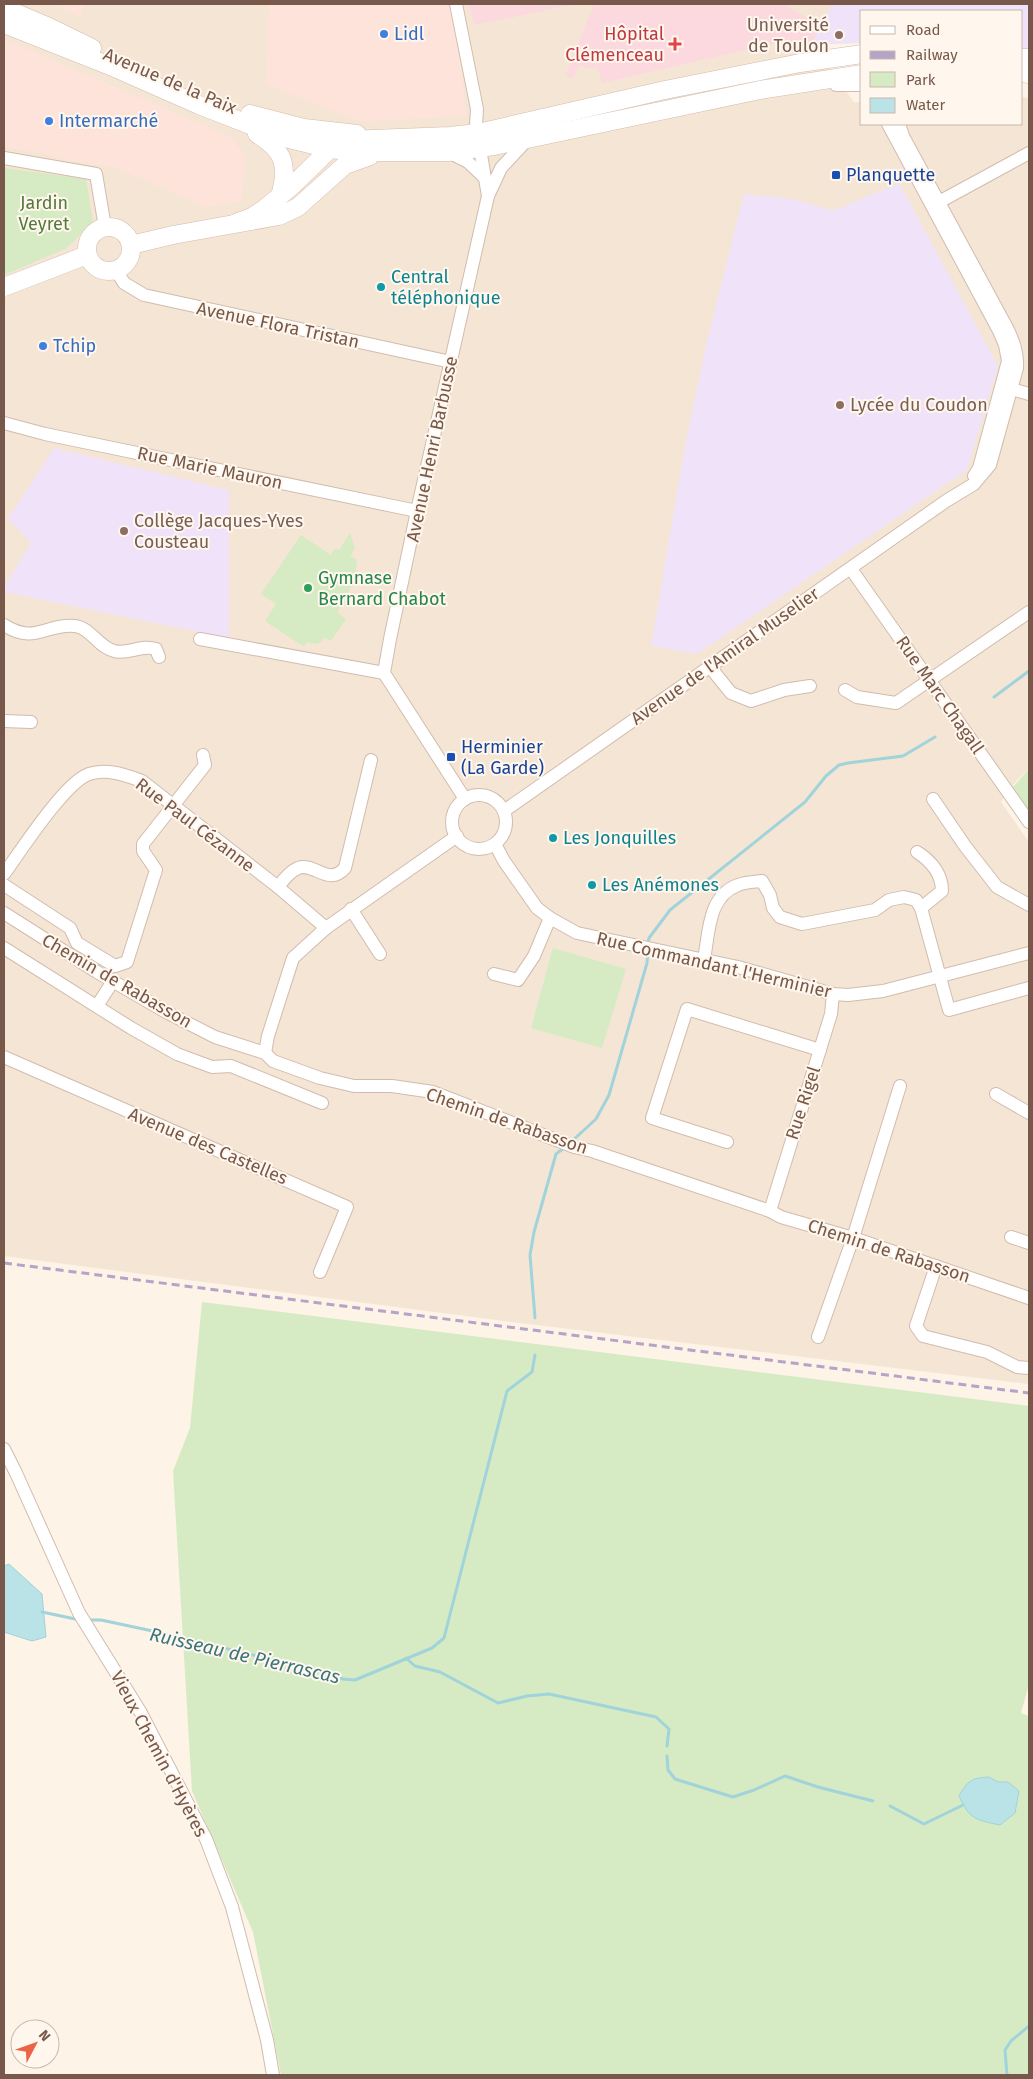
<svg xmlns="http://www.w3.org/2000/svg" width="1033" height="2079" font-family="'Fira Sans',sans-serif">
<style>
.residential{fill:#f5e5d4}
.commercial{fill:#fde3da}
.education{fill:#f0e3f9}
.medical{fill:#fbd9df}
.green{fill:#d6ebc4}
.water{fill:#bae3e7;stroke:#a0d3da}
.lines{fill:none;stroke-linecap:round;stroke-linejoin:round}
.stream{stroke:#a0d3da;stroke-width:3}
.street-casing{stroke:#d1bcae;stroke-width:14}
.secondary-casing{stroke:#d4bcac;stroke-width:19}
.street{stroke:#fff;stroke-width:12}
.secondary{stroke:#fff;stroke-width:18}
.rail{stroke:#b5a4c8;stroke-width:3;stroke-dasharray:8 5;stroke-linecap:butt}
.shop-dot{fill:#3f7fe0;stroke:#fff7ed;stroke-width:2}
.education-dot{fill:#8d6e63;stroke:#fff7ed;stroke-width:2}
.health-dot{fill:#e0444e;stroke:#fff7ed;stroke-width:2}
.transit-dot{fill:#1a4fb4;stroke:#fff7ed;stroke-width:2}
.culture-dot{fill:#0f9aa8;stroke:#fff7ed;stroke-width:2}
.leisure-dot{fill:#2e9e5b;stroke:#fff7ed;stroke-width:2}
.labels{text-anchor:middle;stroke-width:4;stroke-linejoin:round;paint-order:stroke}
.education-label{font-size:18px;fill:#785e54;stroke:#fff7ed;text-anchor:start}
.shop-label{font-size:18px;fill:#366cbe;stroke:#fff7ed;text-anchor:start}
.health-label{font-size:18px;fill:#be3a42;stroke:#fff7ed;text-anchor:end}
.street-label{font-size:18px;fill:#77584a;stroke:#fff7ed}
.transit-label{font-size:18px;fill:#164399;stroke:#fff7ed;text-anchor:start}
.park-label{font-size:18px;fill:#52783e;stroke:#fff7ed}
.culture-label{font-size:18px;fill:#0d838f;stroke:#fff7ed;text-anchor:start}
.leisure-label{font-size:18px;fill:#27864d;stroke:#fff7ed;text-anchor:start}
.water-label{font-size:19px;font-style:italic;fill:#3c767d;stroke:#fff7ed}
</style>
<rect width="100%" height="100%" fill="#fdf3e6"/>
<polygon class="residential" points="4,4 833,4 811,45 854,102 862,102 862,124 1022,124 1022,97 1029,98 1029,769 1017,780 1001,802 1029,842 1029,1384 511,1322 4,1256"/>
<g class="commercial">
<polygon points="53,4 85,4 80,17"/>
<polygon points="269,4 452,4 467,116 360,122 266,84"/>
<polygon points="4,39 231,137 245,155 242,202 206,207 117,168 53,158 52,155 4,147"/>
</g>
<g class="education">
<polygon points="833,4 1029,4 1029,54 1022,53 1022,11 862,11 862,43 811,45"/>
<polygon points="899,183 998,366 967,470 697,654 651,646 685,445 707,342 744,194 789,198 833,211"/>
<polygon points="54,448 229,490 229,638 4,592 4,587 31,543 8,519"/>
</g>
<g class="medical">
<polygon points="469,4 576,4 474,25"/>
<polygon points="594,4 783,4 821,26 811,45 783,41 602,83 598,69 579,66 573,79 565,76"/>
</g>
<g class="green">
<polygon points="4,168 86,179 93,221 67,248 4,275"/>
<path d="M350 533 355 548 350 556 357 560C356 580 348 595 337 612L346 619 331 641 325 638 318 644 307 642 304 647 265 621 276 604 261 594 301 535 331 555 335 548 339 550Z"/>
<polygon points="1029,769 1029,811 1012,788"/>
<polygon points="553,948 626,969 602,1048 531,1028"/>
<polygon points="202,1302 1029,1406 1029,1684 1021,1713 1029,1716 1029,2075 281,2075 253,1932 192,1791 173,1471 190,1428"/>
</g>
<g class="water">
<polygon points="9,1564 42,1594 46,1637 32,1641 4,1632 4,1566"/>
<path d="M989 1777 998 1782H1008L1019 1791 1015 1813 1000 1825C976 1820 969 1819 959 1796 968 1780 972 1778 989 1777Z"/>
</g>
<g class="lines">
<g class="stream">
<polyline points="994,697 1029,671"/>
<polyline points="648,944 649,938 670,910 805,802 826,776 839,765 848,763 903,756 935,737"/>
<polyline points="571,1142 596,1119 609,1095 647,963 648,950"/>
<polyline points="535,1318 530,1255 534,1232 556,1154 564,1148"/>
<polyline points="42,1612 80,1620"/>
<polyline points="89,1620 101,1620 162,1633 315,1670 343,1679 355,1680 432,1648 444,1638 507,1391 532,1372 535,1355"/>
<polyline points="406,1658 415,1666 440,1672 498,1703 527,1696 549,1694 656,1717 669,1729 667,1746"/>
<polyline points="667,1756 668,1770 675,1779 733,1797 754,1790 785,1776 818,1787 873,1801"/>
<polyline points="890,1806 924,1824 963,1805"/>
<polyline points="1007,2075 1005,2050 1011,2041 1029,2026"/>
</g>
<g class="street-casing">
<g id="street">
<polyline points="456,4 477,109 476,125 488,196"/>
<polyline points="836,85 862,85"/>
<polyline points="888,124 999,331 1005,345 1008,361 979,468 974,476"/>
<polyline points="448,152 468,162 486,179"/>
<polyline points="4,158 96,174 105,227"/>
<polyline points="939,202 1029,153"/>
<polyline points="116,270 124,283 144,295 451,362"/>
<polyline points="1005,387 1029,394"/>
<polyline points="4,423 45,434 417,511"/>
<polyline points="851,569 1029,822"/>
<path d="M4 625C35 645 46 623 75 626 91 628 98 647 114 651 128 655 141 644 156 649L159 657"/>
<polyline points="200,639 384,673"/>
<polyline points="710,667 731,693 751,701 784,690 810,686"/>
<polyline points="845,690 857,697 896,703 1029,612"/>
<polyline points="4,721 31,722"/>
<circle cx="479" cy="822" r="27"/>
<polyline points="465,799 384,673 390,639 417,511 488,196 501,168 528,139"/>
<polyline points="933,799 965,846 997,887 1029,905"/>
<path d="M504 811 946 501 974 484 990 465 1017 368C1018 352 1013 340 1006 326L903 136 899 124"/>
<polyline points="495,844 504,861 537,908 550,918 577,933 738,967 833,994 848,995 883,991 1029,953"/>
<path d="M917 852C931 861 942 873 942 891L921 908"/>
<path d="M4 874C20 852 65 782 89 774 107 768 125 775 142 781L278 887 326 928"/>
<polyline points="4,885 70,928 77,943 115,966 127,962 156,870 143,851 143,844 205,765 203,755"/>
<path d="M278 887C283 880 289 872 298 868 315 862 328 887 345 868L371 760"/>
<polyline points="351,909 380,954"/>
<polyline points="4,913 97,972 166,1012 215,1037 265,1053 273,1061 320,1078 354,1086 392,1086 433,1092 574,1147 592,1151 770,1211 781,1217 853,1238 1029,1298"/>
<polyline points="4,948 131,1028 177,1054 212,1067 231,1066 322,1103"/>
<path d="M704 960C709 932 708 896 738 885 745 882 754 882 762 881L770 895 773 908 780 917 802 924 875 910 889 900 904 897 916 900 921 908 949 1010 1029 988"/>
<polyline points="494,974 518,980 534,956 550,918"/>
<polyline points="97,1006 113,981"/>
<polyline points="265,1053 268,1036 293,958 326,928 457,836"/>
<polyline points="4,1057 347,1207 320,1272"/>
<polyline points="996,1094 1029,1113"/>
<polyline points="727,1142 652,1118 687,1009 820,1050"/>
<polyline points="770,1211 831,1014 833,994"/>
<polyline points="1011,1237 1029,1243"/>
<polyline points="936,1266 916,1326 923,1336 987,1352 1017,1367 1029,1368"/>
<polyline points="818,1337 853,1238 900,1086"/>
<polyline points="4,1449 16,1473 79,1613 141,1713 206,1839 232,1907 267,2040 273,2075"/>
</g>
</g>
<g class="secondary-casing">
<g id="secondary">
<polyline points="4,8 49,27 92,48"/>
<polyline points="4,24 115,68 199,105 281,137 330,149 361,152 448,152 494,146 760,90 862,74"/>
<polyline points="1022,58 1029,58"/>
<polyline points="1022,73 1029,74"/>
<polyline points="250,114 304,128 357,134"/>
<path d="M257 134C284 150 289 166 280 196"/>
<polyline points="236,223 252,217 264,209 292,186 330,149 347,140 450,136 478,133 665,90 800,63 862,54"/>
<circle cx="109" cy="249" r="22"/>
<polyline points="131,245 173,235 279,216 298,207 345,165 370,156"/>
<polyline points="4,287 87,255"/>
</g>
</g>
<use href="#street" class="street"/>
<use href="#secondary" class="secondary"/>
<polyline class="rail" points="4,1263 1029,1393"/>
</g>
<g class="shop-dot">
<circle cx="384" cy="34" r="5"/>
<circle cx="49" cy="121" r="5"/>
<circle cx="43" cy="346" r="5"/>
</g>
<g class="education-dot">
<circle cx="839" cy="35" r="5"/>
<circle cx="840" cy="405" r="5"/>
<circle cx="124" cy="531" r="5"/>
</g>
<path class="health-dot" d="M672.5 36.5h5v5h5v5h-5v5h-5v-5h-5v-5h5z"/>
<g class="transit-dot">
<rect x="831" y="170" width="10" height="10" rx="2.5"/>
<rect x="446" y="752" width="10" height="10" rx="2.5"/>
</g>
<g class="culture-dot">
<circle cx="381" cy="287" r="5"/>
<circle cx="553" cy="838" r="5"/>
<circle cx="592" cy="885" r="5"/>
</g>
<circle class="leisure-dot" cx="308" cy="588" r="5"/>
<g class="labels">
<g class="education-label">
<text x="829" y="31" text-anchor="end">Université<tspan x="829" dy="21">de Toulon</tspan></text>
<text x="850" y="411">Lycée du Coudon</text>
<text x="134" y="527">Collège Jacques-Yves<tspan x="134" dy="21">Cousteau</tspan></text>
</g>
<g class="shop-label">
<text x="394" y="40">Lidl</text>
<text x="59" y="127">Intermarché</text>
<text x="53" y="352">Tchip</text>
</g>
<g class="health-label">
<text x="664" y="40">Hôpital<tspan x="664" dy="21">Clémenceau</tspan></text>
</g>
<g class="street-label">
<text transform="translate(170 81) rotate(23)" y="6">Avenue de la Paix</text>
<text transform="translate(278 325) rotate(12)" y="6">Avenue Flora Tristan</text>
<text transform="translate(432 449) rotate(-78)" y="6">Avenue Henri Barbusse</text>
<text transform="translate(210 468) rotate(12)" y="6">Rue Marie Mauron</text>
<text transform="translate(725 656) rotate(-35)" y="6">Avenue de l'Amiral Muselier</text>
<text transform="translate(940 695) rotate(55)" y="6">Rue Marc Chagall</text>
<text transform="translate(195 825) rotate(37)" y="6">Rue Paul Cézanne</text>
<text transform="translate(714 965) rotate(13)" y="6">Rue Commandant l'Herminier</text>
<text transform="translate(117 981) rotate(30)" y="6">Chemin de Rabasson</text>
<text transform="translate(803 1103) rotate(-72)" y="6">Rue Rigel</text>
<text transform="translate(507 1121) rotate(19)" y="6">Chemin de Rabasson</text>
<text transform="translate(208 1146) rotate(23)" y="6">Avenue des Castelles</text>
<text transform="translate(889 1251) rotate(18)" y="6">Chemin de Rabasson</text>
<text transform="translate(159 1754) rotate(62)" y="6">Vieux Chemin d'Hyères</text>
</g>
<g class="transit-label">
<text x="846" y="181">Planquette</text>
<text x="461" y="753">Herminier<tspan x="461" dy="21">(La Garde)</tspan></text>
</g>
<g class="park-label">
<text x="44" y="209">Jardin<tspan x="44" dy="21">Veyret</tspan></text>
</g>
<g class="culture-label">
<text x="391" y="283">Central<tspan x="391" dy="21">téléphonique</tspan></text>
<text x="563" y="844">Les Jonquilles</text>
<text x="602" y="891">Les Anémones</text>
</g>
<g class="leisure-label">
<text x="318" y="584">Gymnase<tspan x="318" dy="21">Bernard Chabot</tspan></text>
</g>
<g class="water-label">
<text transform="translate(245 1655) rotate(13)" y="7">Ruisseau de Pierrascas</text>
</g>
</g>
<rect width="1033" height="2079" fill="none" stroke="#77584a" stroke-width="10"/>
<rect x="860" y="10" width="162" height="115" fill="#fff7ed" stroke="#c9b7ac"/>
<rect x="870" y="26" width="25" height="8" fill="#ffffff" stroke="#c9b7ac"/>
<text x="906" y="35" font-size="15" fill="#77584a">Road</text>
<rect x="870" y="51" width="25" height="8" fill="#b5a4c8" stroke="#c9b7ac"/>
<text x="906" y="60" font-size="15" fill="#77584a">Railway</text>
<rect x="870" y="72" width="25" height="15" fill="#d6ebc4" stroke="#c9b7ac"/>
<text x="906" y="85" font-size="15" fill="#77584a">Park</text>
<rect x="870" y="98" width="25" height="15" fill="#bae3e7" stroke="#c9b7ac"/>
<text x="906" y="110" font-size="15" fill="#77584a">Water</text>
<g transform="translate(35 2044) rotate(49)"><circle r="24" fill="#fff7ed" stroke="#c9b7ac"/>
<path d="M0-4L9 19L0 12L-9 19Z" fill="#ea6548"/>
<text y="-8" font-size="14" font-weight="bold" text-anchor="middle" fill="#77584a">N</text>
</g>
</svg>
